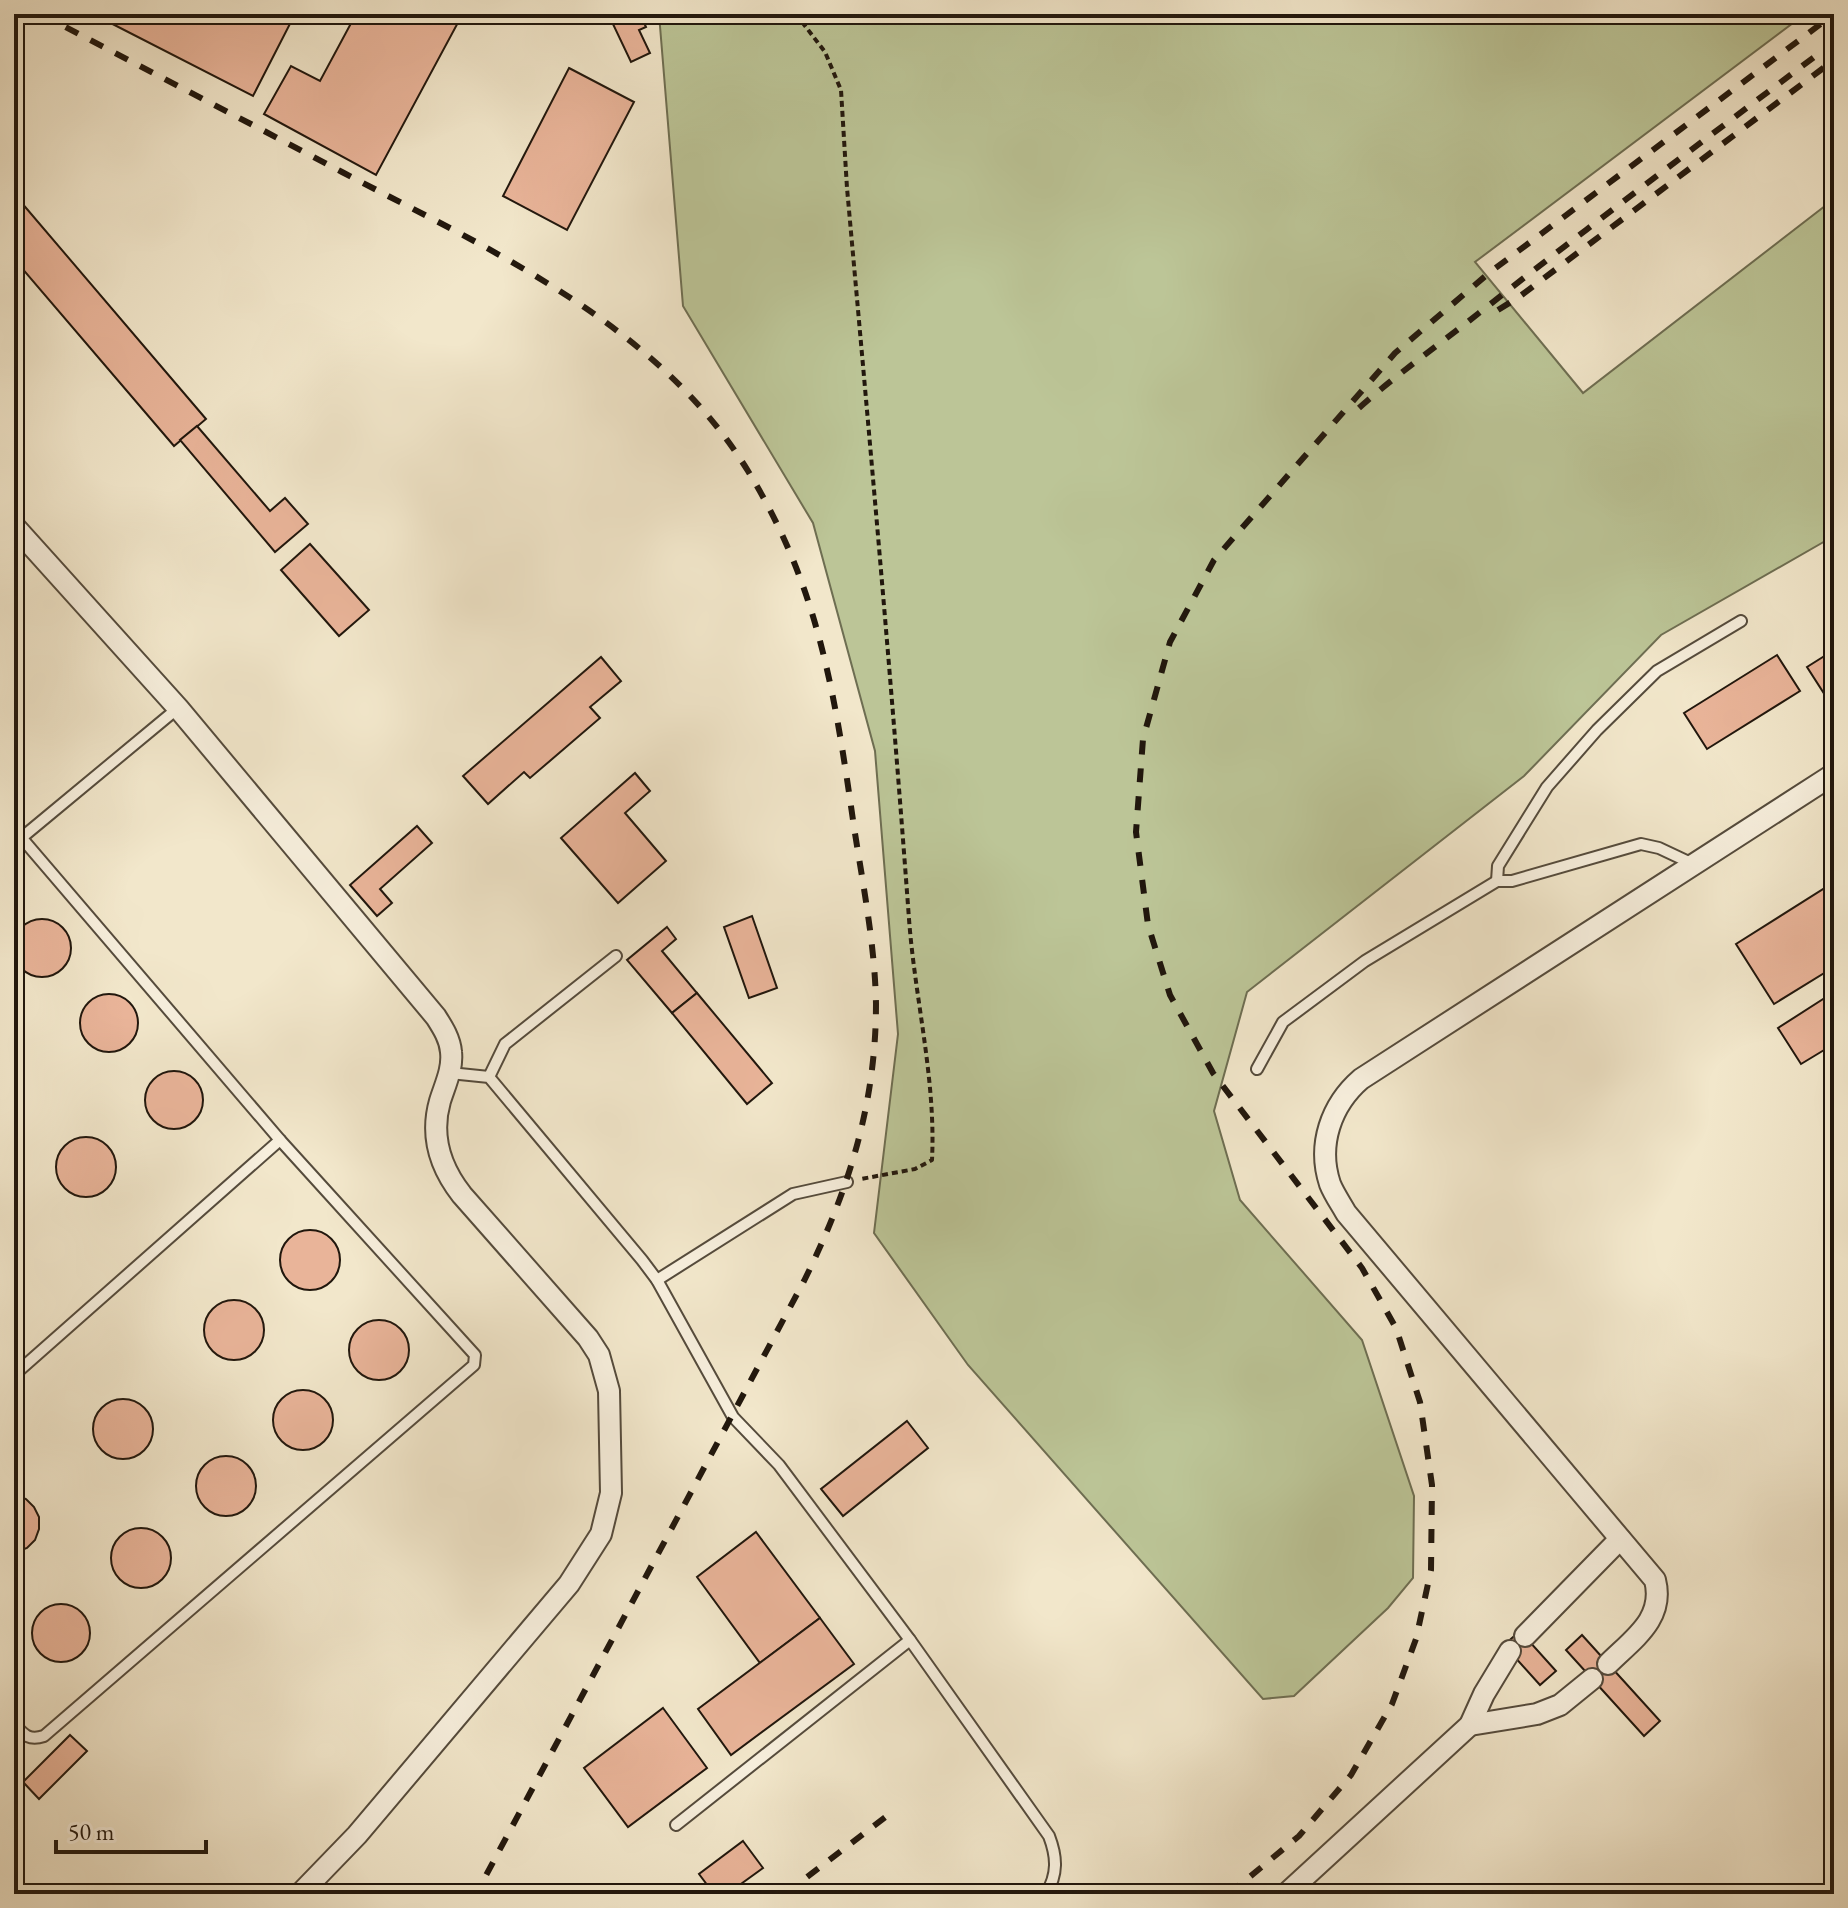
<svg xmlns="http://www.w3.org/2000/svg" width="1848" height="1908" font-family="'EB Garamond',serif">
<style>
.green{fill:#bcc597;stroke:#6e6e52;stroke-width:2}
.building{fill:#e9b499;stroke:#21170d;stroke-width:2}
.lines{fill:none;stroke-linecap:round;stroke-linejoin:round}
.lane-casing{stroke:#554b3c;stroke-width:14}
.street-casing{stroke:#554b3c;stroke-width:24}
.path{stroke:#21170d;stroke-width:4;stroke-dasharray:6 4;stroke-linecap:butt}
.lane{stroke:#f7efdd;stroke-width:10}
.street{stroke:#f7efdd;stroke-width:20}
.rail{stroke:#21170d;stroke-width:6;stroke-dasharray:14 14;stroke-linecap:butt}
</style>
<rect width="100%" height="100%" fill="#f2e7cb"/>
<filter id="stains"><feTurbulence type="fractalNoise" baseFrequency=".0025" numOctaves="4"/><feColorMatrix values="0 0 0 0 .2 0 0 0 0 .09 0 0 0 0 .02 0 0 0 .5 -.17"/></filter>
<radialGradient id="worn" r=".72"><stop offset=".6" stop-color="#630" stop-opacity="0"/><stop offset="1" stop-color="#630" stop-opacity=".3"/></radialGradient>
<polygon class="green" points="659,14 1805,14 1475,262 1583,393 1834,199 1834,536 1661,635 1524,776 1247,992 1214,1111 1240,1200 1362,1340 1414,1496 1413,1578 1388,1608 1294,1696 1263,1699 968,1365 874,1233 898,1034 875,751 813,523 683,306"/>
<g class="building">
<polygon points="93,14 295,14 253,96"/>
<polygon points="356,14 455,14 461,17 376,175 264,114 291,66 320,81"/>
<polygon points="629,14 640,14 646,27 639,30 650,53 631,62 612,22"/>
<polygon points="569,68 634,102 567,230 503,196"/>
<polygon points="15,195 206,419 174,446 14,259"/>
<polygon points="197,426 270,511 285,498 308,524 275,552 180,440"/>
<polygon points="310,544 369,610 339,636 281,570"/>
<polygon points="1834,650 1834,689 1825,695 1807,667"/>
<polygon points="1777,655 1800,691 1707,749 1684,713"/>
<polygon points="601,657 621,681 590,707 600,718 530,778 524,772 488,804 463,776"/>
<polygon points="635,773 650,791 625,813 666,861 618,903 561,838"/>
<polygon points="417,826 432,843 380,889 392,903 377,916 350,885"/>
<polygon points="1828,886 1834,897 1834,967 1774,1004 1736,944"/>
<polygon points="752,916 777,988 749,998 724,927"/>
<circle cx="42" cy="948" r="29"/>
<polygon points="667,927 676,939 662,951 697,993 672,1013 627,960"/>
<polygon points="1834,992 1834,1044 1801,1064 1778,1028"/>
<polygon points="697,993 772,1083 747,1104 672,1013"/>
<circle cx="109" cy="1023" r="29"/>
<circle cx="174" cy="1100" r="29"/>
<circle cx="86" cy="1167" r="30"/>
<circle cx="310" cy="1260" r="30"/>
<circle cx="234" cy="1330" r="30"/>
<circle cx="379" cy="1350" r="30"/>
<circle cx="303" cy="1420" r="30"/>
<circle cx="123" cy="1429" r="30"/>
<polygon points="907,1421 928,1448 843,1516 821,1489"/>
<circle cx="226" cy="1486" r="30"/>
<polygon points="14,1494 26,1499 34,1507 39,1517 39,1529 35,1540 27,1548 14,1553"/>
<circle cx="141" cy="1558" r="30"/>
<polygon points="756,1532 820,1618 760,1663 697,1577"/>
<circle cx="61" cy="1633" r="29"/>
<polygon points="820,1618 854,1664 731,1755 698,1709"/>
<polygon points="1520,1631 1556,1671 1540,1685 1504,1645"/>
<polygon points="1582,1635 1660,1721 1644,1736 1566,1650"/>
<polygon points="663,1708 707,1768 628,1827 584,1768"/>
<polygon points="70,1735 87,1751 39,1799 23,1782"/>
<polygon points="743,1841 763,1868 727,1894 714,1894 699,1874"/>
</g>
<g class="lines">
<g class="lane-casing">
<g id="lane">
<path d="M14 829 280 1140 475 1355 474 1365 44 1736C29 1741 24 1735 14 1724"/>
<polyline points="14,844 178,708"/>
<polyline points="1497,881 1498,866 1547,787 1597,730 1657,671 1741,621"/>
<polyline points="1257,1069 1283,1022 1365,961 1497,881 1512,881 1641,844 1659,848 1693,864"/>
<path d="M450 1073 489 1077 642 1260 657 1280 733 1417 779 1465 910 1640 1049 1836C1057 1857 1058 1874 1046 1894"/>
<polyline points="489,1077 505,1044 616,956"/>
<polyline points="657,1280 793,1194 847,1182"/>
<polyline points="14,1375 280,1140"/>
<polyline points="676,1825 910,1640"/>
</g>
</g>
<g class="street-casing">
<g id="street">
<path d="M14 526 178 708 436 1017C443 1028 450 1039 451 1052 453 1069 445 1085 440 1101 430 1136 440 1167 462 1195L588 1338 599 1355 609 1391 611 1493 601 1534 569 1584 357 1835 300 1894"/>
<polyline points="1525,1636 1620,1539"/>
<path d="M1608 1664C1633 1639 1665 1619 1655 1580L1346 1213C1341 1204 1334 1194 1330 1184 1317 1145 1331 1105 1361 1079L1834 774"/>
<polyline points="1470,1725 1537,1714 1560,1705 1592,1679"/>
<polyline points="1286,1894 1470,1725 1484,1694 1510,1651"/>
</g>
</g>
<path class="path" d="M796 14 825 52 841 90 847 188C869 431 891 675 909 919 915 1000 936 1079 932 1160L915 1169 861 1179"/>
<use href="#lane" class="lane"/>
<use href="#street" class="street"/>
<g class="rail">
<path d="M41 14C141 67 242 119 342 172 490 250 657 323 748 471 819 587 835 695 854 827 863 885 875 945 876 1004 876 1105 848 1192 804 1281L476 1894"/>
<polyline points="1498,310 1519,297 1834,60"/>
<path d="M1359 408C1397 374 1439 345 1479 313 1596 221 1715 132 1834 42"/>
<polyline points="785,1894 888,1815"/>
<polyline points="1229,1894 1299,1836 1351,1775 1392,1704 1416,1639 1431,1570 1432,1485 1420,1402 1396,1328 1362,1268 1213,1073 1170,995 1148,925 1136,832 1143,739 1170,642 1214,560 1395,353 1489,273 1834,14"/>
</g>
</g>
<rect width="1848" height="1908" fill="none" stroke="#f2e7cb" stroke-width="48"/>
<rect x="16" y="16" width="1816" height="1876" fill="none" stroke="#21170d" stroke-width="4"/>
<rect x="24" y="24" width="1800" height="1860" fill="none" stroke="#21170d" stroke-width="2"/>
<path d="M56 1840v12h150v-12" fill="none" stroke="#21170d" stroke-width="4"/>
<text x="68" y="1840" font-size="24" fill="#21170d" stroke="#f7efdd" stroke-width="6" paint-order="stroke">50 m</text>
<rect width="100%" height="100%" filter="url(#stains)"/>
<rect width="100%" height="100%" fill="url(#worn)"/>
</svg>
